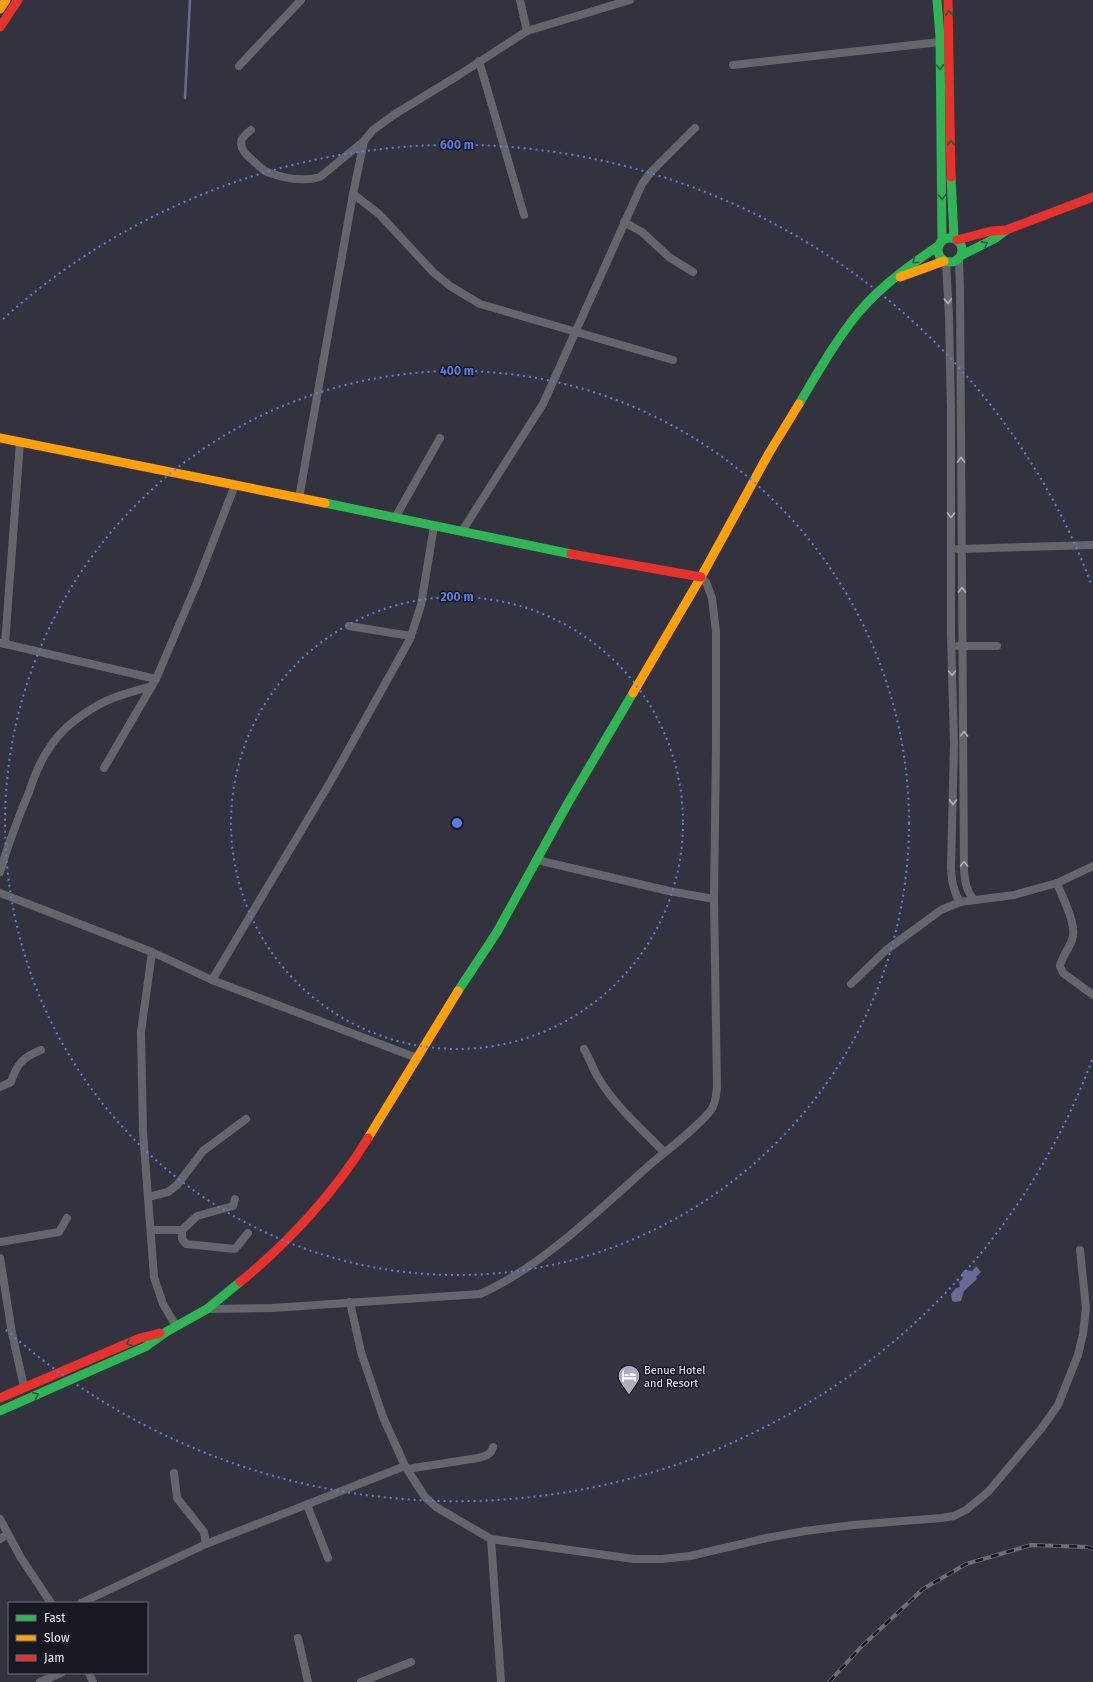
<svg xmlns="http://www.w3.org/2000/svg" width="1093" height="1682" font-family="'Fira Sans',sans-serif">
<style>
.water{fill:#686b94}
.lines{fill:none;stroke-linecap:round;stroke-linejoin:round}
.stream{stroke:#686b94;stroke-width:2.5}
.street{stroke:#65666c;stroke-width:8}
.fast{stroke:#30b455;stroke-width:9}
.slow{stroke:#ff9f0a;stroke-width:9}
.jam{stroke:#e5322d;stroke-width:9}
.rail-casing{stroke:#6e6e76;stroke-width:4}
.rail{stroke:#171822;stroke-width:2.5;stroke-dasharray:8;stroke-linecap:butt}
.oneway{stroke:#225e39}
.oneway2{stroke:#b0b1bc}
.ring{fill:none;stroke:#5c7ee3;stroke-width:2;stroke-dasharray:2 4}
.labels{text-anchor:middle;stroke-width:3;stroke-linejoin:round;paint-order:stroke}
.poi-label{font-size:11px;fill:#eeeffe;stroke:#171822;text-anchor:start}
.centre{fill:#5c7ee3;stroke:#171822;stroke-width:2}
.ring-label{font-size:12px;text-anchor:middle;font-weight:bold;fill:#5c7ee3;stroke:#171822;stroke-width:3;stroke-linejoin:round;paint-order:stroke}
</style>
<rect width="100%" height="100%" fill="#33333f"/>
<polygon class="water" points="976,1266 981,1272 976,1277 977,1279 964,1291 961,1301 955,1302 952,1301 951,1294 956,1288 960,1287 959,1282 963,1278 962,1273 965,1270 972,1271"/>
<g class="lines">
<polyline class="stream" points="185,98 190,0"/>
<g class="street">
<polyline points="520,0 527,31"/>
<polyline points="479,61 524,215"/>
<polyline points="733,65 940,42"/>
<polyline points="239,66 301,0"/>
<path d="M251 130C248 132 244 136 242 139 239 147 244 153 250 158 255 162 261 169 267 172 283 178 303 182 320 177L364 141"/>
<polyline points="353,194 379,214 433,272 450,286 480,304 673,360"/>
<polyline points="624,222 642,232 669,257 693,272"/>
<path d="M959 259 960 289 964 870C965 882 966 890 974 900"/>
<path d="M946 262 949 316 951 413V635L954 744 951 868C952 881 953 891 960 902"/>
<polyline points="299,498 353,194 364,141 373,130 395,114 459,75 527,31 630,0"/>
<polyline points="395,518 440,438"/>
<polyline points="462,531 543,404 642,184 651,172 695,128"/>
<polyline points="958,549 1093,545"/>
<polyline points="349,626 411,636"/>
<polyline points="1,643 156,679"/>
<polyline points="5,644 20,442"/>
<polyline points="958,646 997,646"/>
<polyline points="104,768 156,679 197,583 235,485"/>
<polyline points="537,860 669,891 714,899"/>
<path d="M0 872C8 845 18 818 29 792 34 777 39 763 48 750 60 730 80 715 100 704 116 695 135 691 152 686"/>
<path d="M1057 883C1062 897 1078 926 1072 940 1069 949 1062 956 1060 966L1063 973 1093 995"/>
<polyline points="0,893 152,952 212,980 417,1058"/>
<polyline points="152,952 141,1032 143,1132 154,1277 163,1304 176,1326"/>
<polyline points="212,980 332,779 410,639 421,605 434,526"/>
<polyline points="851,984 885,951 941,910 960,902 1014,895 1057,883 1093,866"/>
<path d="M584 1049C590 1059 593 1070 599 1079 616 1107 642 1129 664 1152"/>
<path d="M0 1087 11 1082C17 1064 23 1057 41 1050"/>
<polyline points="148,1197 168,1192 177,1185 203,1151 246,1119"/>
<polyline points="235,1199 233,1206 197,1216 182,1230 182,1239 186,1244 235,1249 248,1233"/>
<polyline points="151,1230 182,1230"/>
<polyline points="0,1242 59,1232 67,1218"/>
<polyline points="0,1258 12,1333 24,1387"/>
<polyline points="350,1302 361,1352 383,1417 405,1466 425,1497 436,1507 491,1539 634,1559 662,1559 690,1556 767,1538 805,1531 853,1525 941,1518 954,1516 966,1510 988,1492 1041,1429 1058,1405 1078,1355 1083,1334 1086,1308 1080,1250"/>
<path d="M207 1309 272 1308 480 1294C542 1267 602 1207 653 1162 670 1148 698 1127 711 1110 716 1104 716 1094 717 1087L714 899 716 748V632L712 598 706 582 701 577"/>
<path d="M407 1469 478 1458C485 1456 491 1455 493 1447"/>
<polyline points="174,1473 177,1498 204,1532 206,1544"/>
<polyline points="307,1505 328,1558"/>
<polyline points="0,1519 21,1558 51,1603"/>
<polyline points="0,1539 8,1534"/>
<polyline points="491,1539 501,1682"/>
<polyline points="81,1603 206,1544 405,1466"/>
<polyline points="298,1638 308,1682"/>
<polyline points="89,1673 93,1682"/>
<polyline points="40,1682 61,1673"/>
<polyline points="361,1682 411,1662"/>
</g>
<g class="fast">
<polyline points="937,0 940,36 942,240"/>
<polyline points="951,177 954,238"/>
<circle cx="950" cy="250" r="12"/>
<polyline points="962,255 994,239 1005,231"/>
<path d="M799 404C818 372 836 340 859 312 881 286 910 265 938 246"/>
<polyline points="325,503 571,554"/>
<polyline points="458,991 497,932 568,803 633,693"/>
<polyline points="0,1411 145,1347 166,1332 207,1309 240,1282"/>
</g>
<g class="slow">
<polyline points="0,9 6,0"/>
<polyline points="900,277 944,261"/>
<polyline points="0,438 325,503"/>
<polyline points="633,693 701,577 769,453 799,404"/>
<polyline points="368,1138 458,991"/>
</g>
<g class="jam">
<polyline points="948,0 951,177"/>
<polyline points="0,27 18,0"/>
<polyline points="957,240 991,231 1006,230 1093,197"/>
<polyline points="571,554 701,577"/>
<path d="M240 1282C288 1243 336 1191 368 1138"/>
<polyline points="0,1398 140,1338 160,1333"/>
</g>
<g class="rail-casing">
<polyline id="rail" points="829,1682 861,1647 923,1589 966,1564 1031,1545 1088,1547 1093,1549"/>
</g>
<use href="#rail" class="rail"/>
</g>
<defs><path id="oneway-chevron" d="M-2-3.5L2.5 0L-2 3.5" fill="none" stroke-width="1.6" stroke-linecap="round" stroke-linejoin="round"/></defs>
<g class="oneway">
<use href="#oneway-chevron" transform="translate(949 13) rotate(-93)"/>
<use href="#oneway-chevron" transform="translate(940 67) rotate(89)"/>
<use href="#oneway-chevron" transform="translate(951 143) rotate(-90)"/>
<use href="#oneway-chevron" transform="translate(942 197) rotate(89)"/>
<use href="#oneway-chevron" transform="translate(985 244) rotate(-28)"/>
<use href="#oneway-chevron" transform="translate(915 261) rotate(142)"/>
<use href="#oneway-chevron" transform="translate(129 1343) rotate(157)"/>
<use href="#oneway-chevron" transform="translate(36 1395) rotate(-24)"/>
</g>
<g class="oneway2">
<use href="#oneway-chevron" transform="translate(948 301) rotate(88)"/>
<use href="#oneway-chevron" transform="translate(961 460) rotate(-90)"/>
<use href="#oneway-chevron" transform="translate(951 515) rotate(90)"/>
<use href="#oneway-chevron" transform="translate(962 590) rotate(-90)"/>
<use href="#oneway-chevron" transform="translate(952 673) rotate(89)"/>
<use href="#oneway-chevron" transform="translate(964 734) rotate(-90)"/>
<use href="#oneway-chevron" transform="translate(953 802) rotate(91)"/>
<use href="#oneway-chevron" transform="translate(964 864) rotate(-91)"/>
</g>
<g class="ring">
<circle cx="457" cy="823" r="226"/>
<circle cx="457" cy="823" r="452"/>
<path d="M1092 1060A678 678 0 0 1 3 1327M3 319A678 678 0 0 1 1092 586"/>
</g>
<defs>
<g id="hotel-pin" transform="scale(1.15)"><path d="M0 17L-7.5 6A9.5 9.5 0 1 1 7.5 6Z" fill="#adadbb" stroke="#171822"/><path d="M-6-4.5h1.5V1H6V5H4.5V3h-9V5H-6ZM-4 0a1.8 1.8 0 1 1 3.6 0ZM.5 0V-2.5h3Q6-2.5 6 0Z" fill="#fff"/></g>
</defs>
<g fill-rule="evenodd">
<use href="#hotel-pin" x="629" y="1376"/>
</g>
<g class="labels">
<g class="poi-label">
<text x="644" y="1374">Benue Hotel<tspan x="644" dy="13">and Resort</tspan></text>
</g>
</g>
<circle cx="457" cy="823" r="6" class="centre"/>
<g class="ring-label">
<text x="457" y="149">600 m</text>
<text x="457" y="375">400 m</text>
<text x="457" y="601">200 m</text>
</g>
<rect x="8" y="1602" width="140" height="72" fill="#171822" stroke="#6d6e7a"/>
<rect x="16" y="1615" width="20" height="6" fill="#30b455" stroke="#6d6e7a"/>
<text x="44" y="1622" font-size="12" fill="#eeeffe">Fast</text>
<rect x="16" y="1635" width="20" height="6" fill="#ff9f0a" stroke="#6d6e7a"/>
<text x="44" y="1642" font-size="12" fill="#eeeffe">Slow</text>
<rect x="16" y="1655" width="20" height="6" fill="#e5322d" stroke="#6d6e7a"/>
<text x="44" y="1662" font-size="12" fill="#eeeffe">Jam</text>
</svg>
